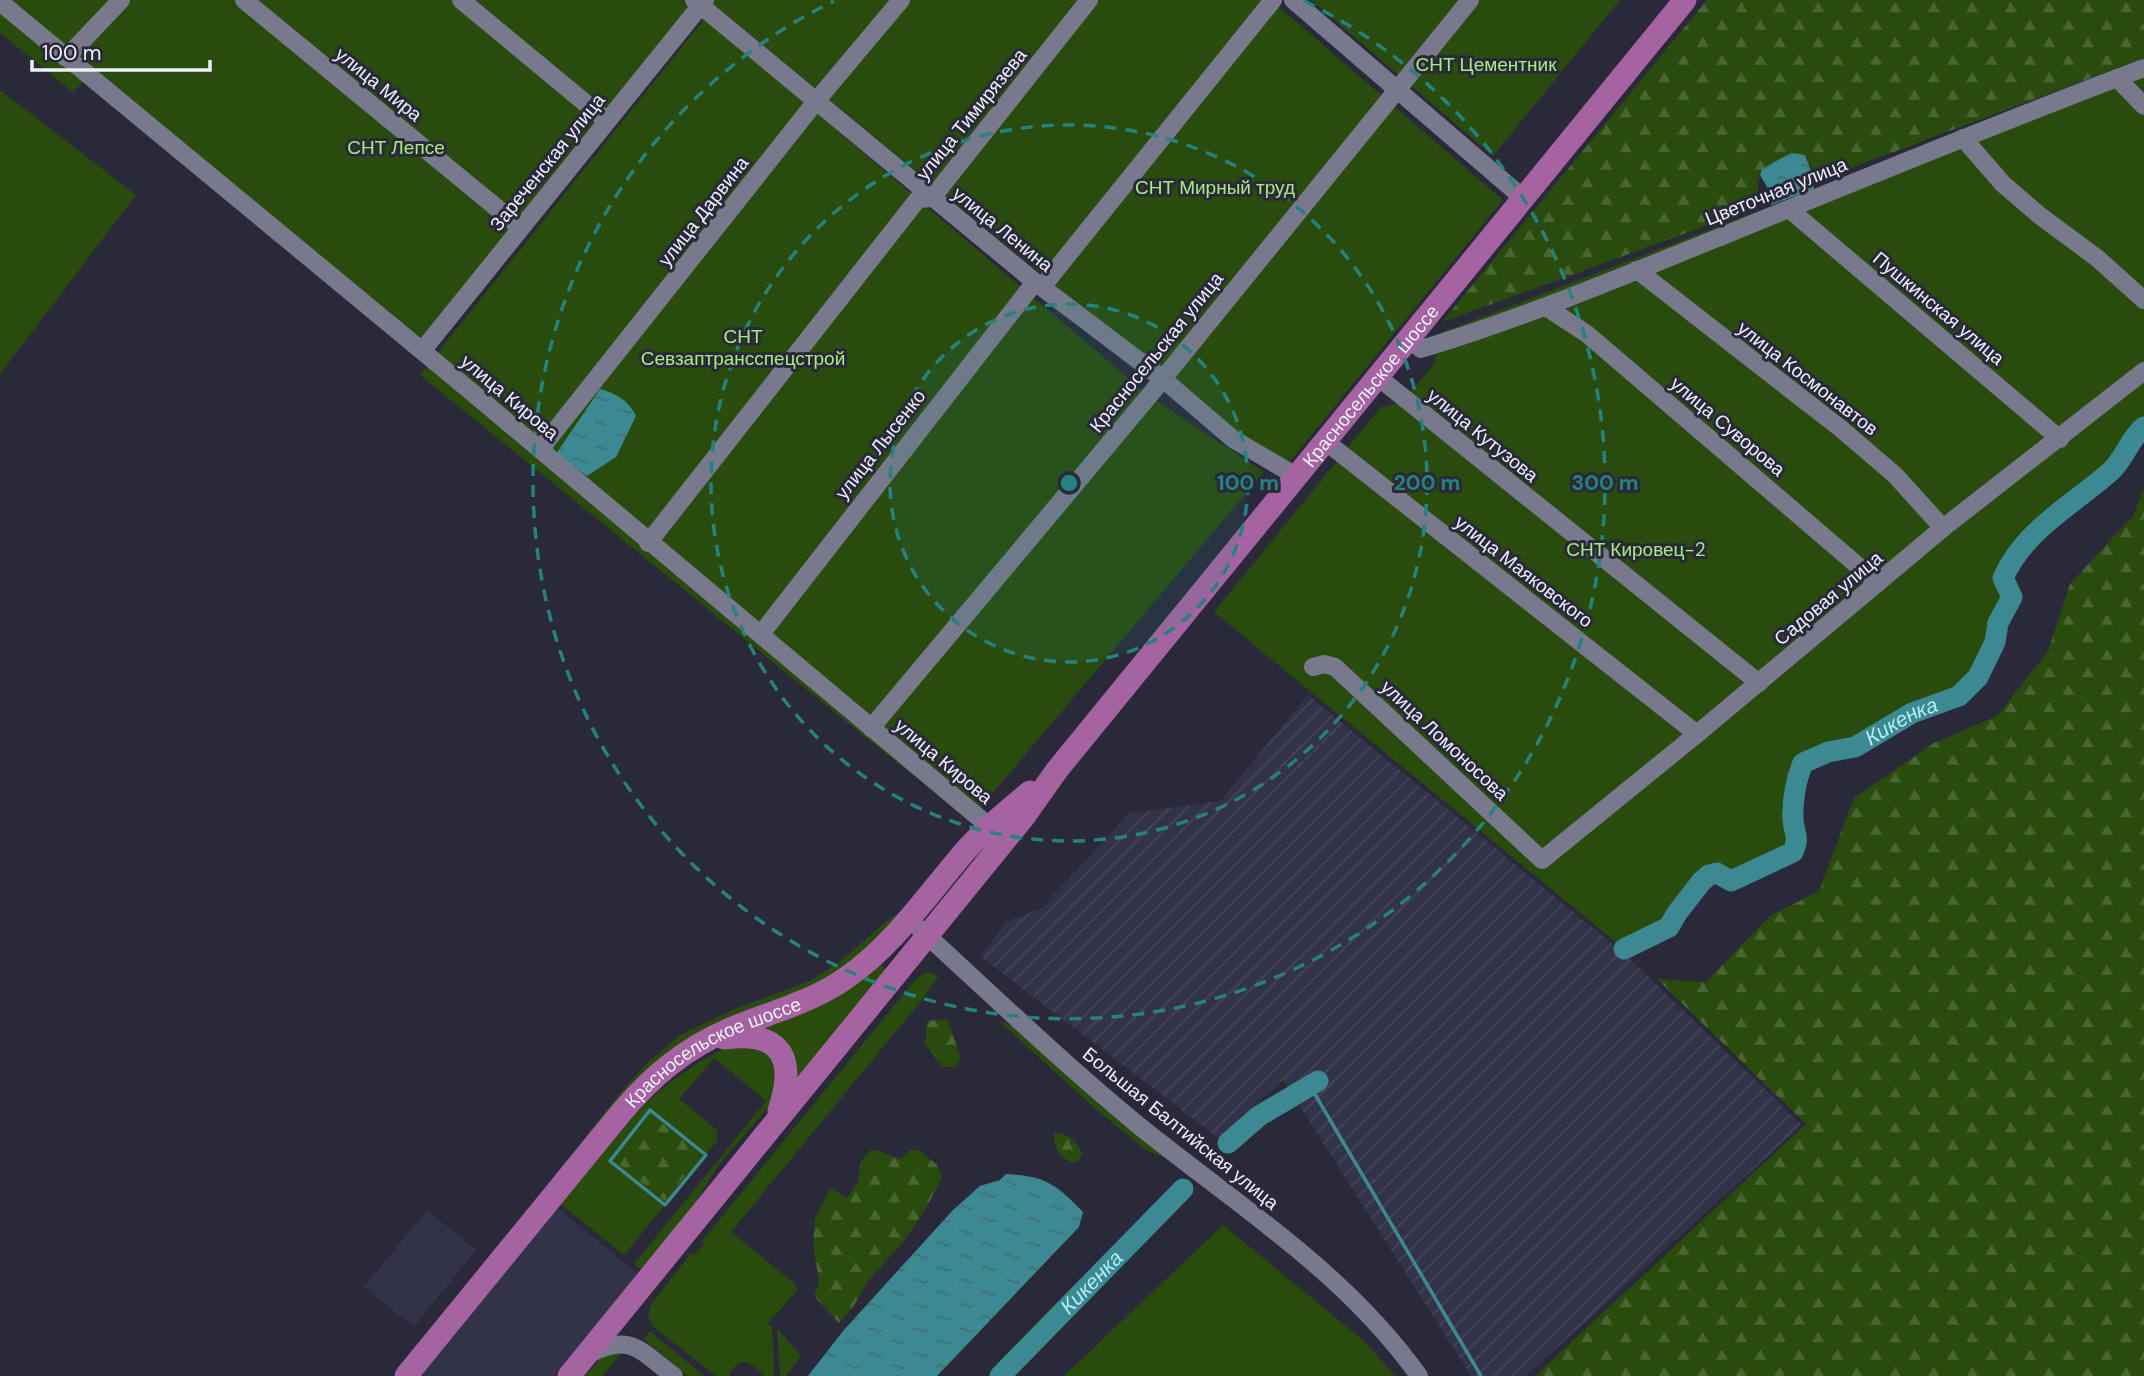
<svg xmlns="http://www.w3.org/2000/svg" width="2144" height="1376" font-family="'DM Sans',sans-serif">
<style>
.built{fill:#323248}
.industrial{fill:url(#industrial-furrows)}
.green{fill:#294b0e}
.forest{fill:url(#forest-firs)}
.water{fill:url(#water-ripples)}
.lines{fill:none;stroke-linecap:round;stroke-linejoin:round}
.stream{stroke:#3c8992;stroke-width:3.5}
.river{stroke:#3c8992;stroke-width:21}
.minor{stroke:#79798d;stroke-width:18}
.major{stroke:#a564a1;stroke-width:23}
.ring{fill:none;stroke:#25827c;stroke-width:3.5;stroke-dasharray:12 9}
.labels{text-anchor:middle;stroke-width:6;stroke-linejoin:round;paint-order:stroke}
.park-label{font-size:19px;fill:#a7eb7d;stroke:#2a293a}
.street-label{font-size:19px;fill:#efeffa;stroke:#2a293a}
.water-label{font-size:21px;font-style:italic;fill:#b0eef6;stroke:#2a293a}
.centre{fill:#25827c;stroke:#2a293a;stroke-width:3.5}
.ring-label{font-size:21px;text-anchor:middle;font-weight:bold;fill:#25827c;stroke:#2a293a;stroke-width:6;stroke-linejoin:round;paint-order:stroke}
</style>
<defs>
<pattern id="industrial-furrows" width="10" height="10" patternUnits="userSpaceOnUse" patternTransform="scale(1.75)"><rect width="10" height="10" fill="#323248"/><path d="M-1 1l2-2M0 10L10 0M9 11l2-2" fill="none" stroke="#46465a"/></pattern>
<pattern id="forest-firs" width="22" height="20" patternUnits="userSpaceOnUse" patternTransform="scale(1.75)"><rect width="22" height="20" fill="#294b0e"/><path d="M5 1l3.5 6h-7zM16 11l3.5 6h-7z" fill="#486532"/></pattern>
<pattern id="water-ripples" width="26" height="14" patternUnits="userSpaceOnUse" patternTransform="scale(1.75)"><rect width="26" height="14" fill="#3c8992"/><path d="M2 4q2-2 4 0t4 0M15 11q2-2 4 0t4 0" fill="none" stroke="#416f76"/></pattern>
</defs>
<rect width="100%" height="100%" fill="#2a293a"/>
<g class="built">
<polygon points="556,1207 638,1274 555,1376 419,1376"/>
<polygon points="427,1210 476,1250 414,1327 364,1287"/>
</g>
<polygon class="industrial" points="1308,695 1627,956 1802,1125 1526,1376 1471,1376 1283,1080 1218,1138 980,956 1006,922 1040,909 1130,813 1220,801"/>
<g class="green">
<polygon points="0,0 696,0 414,354 83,82 73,92 0,33"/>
<polygon points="708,0 1271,0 1503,200 1287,465 1236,434"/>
<polygon points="1311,0 1620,0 1493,156"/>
<polygon points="705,18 1149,396 1264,472 970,820 865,737 420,375"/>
<path d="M2144 63V427C2129 439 2125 458 2111 471 2073 505 2025 529 2003 578L2012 597 1998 623 1995 642 1978 677 1959 696 1912 713 1855 747 1828 752 1803 763 1795 789 1793 820 1798 839 1793 852 1737 887 1731 881 1717 873 1709 875 1702 881 1677 913 1669 927 1624 949 1214 612 1380 408 1403 402 1433 365 1443 332Z"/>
<polygon points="0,90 136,195 0,374"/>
<polygon points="906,908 875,944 830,979 722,1025 547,1186 620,1093 647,1063 680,1035 735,1009 810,981 838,963 889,919"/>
<polygon points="879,962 888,971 795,1081 759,1028"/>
<path d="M931 972 938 977 921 1001 731 1232 795 1284 797 1291 768 1323 772 1327 774 1376H765C752 1363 739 1353 729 1376H716L654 1327 648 1317 650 1306 691 1253 694 1255 704 1244 702 1241 915 980 923 974Z"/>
<polygon points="998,1020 1011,1025 1101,1106 1163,1157 1146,1150 1098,1111"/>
<path d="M736 1044 765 1048 780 1072 771 1104 718 1166 687 1216 643 1271 634 1264 766 1101 714 1058 679 1099 717 1130V1141L624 1255 558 1202C610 1141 659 1074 736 1044Z"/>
<polygon points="1223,1225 1364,1341 1395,1376 1064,1376"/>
<polygon points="777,1328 801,1356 786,1376 780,1376"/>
<polygon points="650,1331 704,1376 687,1376 644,1339"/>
<polygon points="605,1353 621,1353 602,1376 585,1376"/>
</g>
<g class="forest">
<polygon points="1707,0 2144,0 2144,58 1819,180 1805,155 1762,169 1758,182 1758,207 1442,322"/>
<polygon points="2144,488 2144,1376 1535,1376 1806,1124 1657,979 1706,982 1770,916 1819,891 1854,798 1934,743 1997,716 2048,651 2070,584 2133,516"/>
<polygon points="943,1019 948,1021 961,1058 955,1067 943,1067 925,1044 927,1021"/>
<polygon points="650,1114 702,1154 665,1201 614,1160"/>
<path d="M1054 1133C1068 1133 1078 1141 1082 1155L1075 1163C1061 1160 1053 1147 1054 1133Z"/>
<path d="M871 1150C883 1150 890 1157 901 1159L910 1150H919L937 1165 942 1178 926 1208 904 1241 868 1281 853 1307 839 1323 814 1296 819 1282 813 1244 815 1218 830 1189 848 1197 858 1181 861 1161Z"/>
</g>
<g class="water">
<polygon points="1791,153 1805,155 1812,173 1814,189 1771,205 1773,197 1760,175 1762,169"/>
<path d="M600 389C617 394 628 400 636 416L616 457 587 476 556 454Z"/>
<path d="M1006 1174C1046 1176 1056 1184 1083 1212L1079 1227 937 1376H808L843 1331 953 1210 980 1186 1000 1180Z"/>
</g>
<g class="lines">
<g class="stream">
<polyline points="1310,1086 1481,1376"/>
<polygon points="650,1110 706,1155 665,1205 610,1161"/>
</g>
<g class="river">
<path id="s1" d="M1624 949 1669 927 1677 913 1702 881 1709 875 1717 873 1731 881 1793 852C1800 836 1794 835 1793 819 1792 801 1796 779 1803 763L1828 752 1855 747 1912 713 1959 696 1978 677 1995 642 1998 623 2012 597 2003 578C2025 529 2073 505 2111 471 2125 458 2129 439 2144 427"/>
<polyline points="1228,1143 1259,1116 1318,1081"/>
<path id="s2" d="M1000 1376 1183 1189"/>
</g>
<g class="minor">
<polyline points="244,0 520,227"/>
<polyline points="461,0 607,121"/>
<polyline points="694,0 1035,282 1163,379 1233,439 1296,476"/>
<polyline points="1293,0 1524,199"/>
<polyline points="0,2 456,379 990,827"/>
<polyline points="66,58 121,0"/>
<polyline points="2117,78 2144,106"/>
<polyline points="1963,138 2003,184 2039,215 2097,258 2144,300"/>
<polyline points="1789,209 2060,439"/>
<polyline points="1637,270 1840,428 1895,475 1943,528"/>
<polyline points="1042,287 1273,0"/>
<polyline points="1546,307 1587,334 1878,583"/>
<path d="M1409 339 1421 349C1521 319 1618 278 1715 239 1857 181 2000 122 2144 68"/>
<polyline points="422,351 705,0"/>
<polyline points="1378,377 1759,683"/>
<polyline points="1325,441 1697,734"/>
<polyline points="542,451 546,442 817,100 901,0"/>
<polyline points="648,543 918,199 932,198 1089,0"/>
<polyline points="761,634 1035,282"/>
<polyline points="1313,667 1324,664 1335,667 1542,860 1697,734 1943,528 2144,371"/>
<polyline points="871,728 1149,396 1470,0"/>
<path d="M920 929C992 995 1063 1063 1138 1125 1237 1205 1344 1271 1419 1376"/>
<path d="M589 1354C631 1332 640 1351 674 1376"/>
</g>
<g class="major">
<path d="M724 1038C783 1030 796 1059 779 1111"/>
<path id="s3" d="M406 1376 620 1114C651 1077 684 1049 728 1030 767 1013 811 1003 846 978 894 945 928 894 966 850 985 829 1008 810 1030 792"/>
<path id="s4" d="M569 1376 1023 818 1057 770 1685 0"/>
</g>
</g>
<circle cx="1069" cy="483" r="179" fill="#25827c" fill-opacity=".12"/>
<g class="ring">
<circle cx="1069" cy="483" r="179"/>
<circle cx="1069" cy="483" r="358"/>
<path d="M1304 1A536 536 0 1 1 834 1"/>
</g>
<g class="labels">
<g class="park-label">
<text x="1486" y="71">СНТ Цементник</text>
<text x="396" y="154">СНТ Лепсе</text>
<text x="1215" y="194">СНТ Мирный труд</text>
<text x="743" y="343">СНТ<tspan x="743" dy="22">Севзаптрансспецстрой</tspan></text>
<text x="1636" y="556">СНТ Кировец-2</text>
</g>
<g class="street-label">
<text transform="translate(379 84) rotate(39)" y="7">улица Мира</text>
<text transform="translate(971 114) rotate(-51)" y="7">улица Тимирязева</text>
<text transform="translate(547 162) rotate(-51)" y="7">Зареченская улица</text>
<text transform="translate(1776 191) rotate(-22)" y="7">Цветочная улица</text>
<text transform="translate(703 211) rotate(-52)" y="7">улица Дарвина</text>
<text transform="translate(1003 229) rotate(39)" y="7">улица Ленина</text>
<text transform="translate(1939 308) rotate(40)" y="7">Пушкинская улица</text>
<text transform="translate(1156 352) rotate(-51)" y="7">Красносельская улица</text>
<text transform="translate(1808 378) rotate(38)" y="7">улица Космонавтов</text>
<text dy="7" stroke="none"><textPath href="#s4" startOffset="1274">Красносельское шоссе</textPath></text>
<text transform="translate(510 397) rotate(40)" y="7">улица Кирова</text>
<text transform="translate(1728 426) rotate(40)" y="7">улица Суворова</text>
<text transform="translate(1483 435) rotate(39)" y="7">улица Кутузова</text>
<text transform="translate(880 444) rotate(-52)" y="7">улица Лысенко</text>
<text transform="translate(1524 571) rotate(38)" y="7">улица Маяковского</text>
<text transform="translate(1828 598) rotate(-40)" y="7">Садовая улица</text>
<text transform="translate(1445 740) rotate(43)" y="7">улица Ломоносова</text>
<text transform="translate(944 761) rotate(40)" y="7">улица Кирова</text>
<text dy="7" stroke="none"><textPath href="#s3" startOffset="452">Красносельское шоссе</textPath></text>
<text transform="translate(1181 1128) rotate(39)" y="7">Большая Балтийская улица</text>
</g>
<g class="water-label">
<text dy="7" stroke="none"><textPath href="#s1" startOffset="408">Кикенка</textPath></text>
<text dy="7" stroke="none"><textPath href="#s2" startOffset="131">Кикенка</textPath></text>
</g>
</g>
<circle cx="1069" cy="483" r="10" class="centre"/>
<g class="ring-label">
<text x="1248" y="490">100 m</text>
<text x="1427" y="490">200 m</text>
<text x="1605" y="490">300 m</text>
</g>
<path d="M32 60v10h178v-10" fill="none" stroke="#efeffa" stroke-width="3.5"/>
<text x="42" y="60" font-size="21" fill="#efeffa" stroke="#2a293a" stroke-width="5" paint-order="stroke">100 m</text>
</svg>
